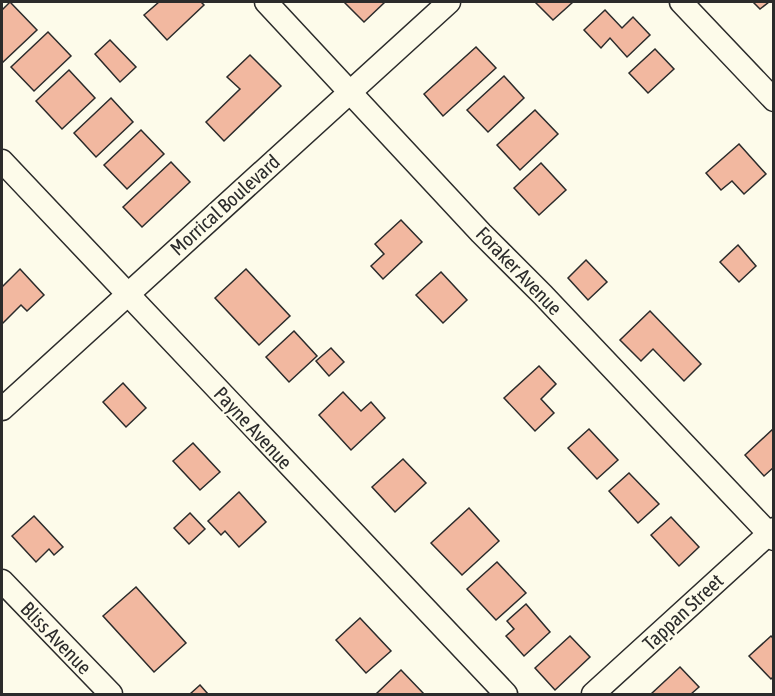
<svg xmlns="http://www.w3.org/2000/svg" width="775" height="696" font-family="'Asap Condensed',sans-serif">
<style>
.building{fill:#f2b8a0;stroke:#2b2b2b;stroke-width:1.5}
.lines{fill:none;stroke-linecap:round;stroke-linejoin:round}
.minor-casing{stroke:#2b2b2b;stroke-width:25}
.minor{stroke:#fdfbea;stroke-width:22}
.labels{text-anchor:middle;stroke-width:4.5;stroke-linejoin:round;paint-order:stroke}
.street-label{font-size:20px;fill:#2b2b2b;stroke:#fdfbea}
</style>
<rect width="100%" height="100%" fill="#fdfbea"/>
<g class="building">
<polygon points="10,2 37,30 2,63 2,10"/>
<polygon points="159,2 201,2 204,5 167,40 144,15"/>
<polygon points="344,2 385,2 364,22"/>
<polygon points="535,2 573,2 553,20"/>
<polygon points="753,2 769,2 760,9"/>
<polygon points="605,10 622,28 633,17 650,35 627,57 610,38 601,48 584,30"/>
<polygon points="48,32 71,56 34,91 11,67"/>
<polygon points="110,40 136,67 120,82 95,54"/>
<polygon points="476,47 496,68 443,116 424,94"/>
<polygon points="655,49 674,69 648,93 629,73"/>
<polygon points="250,55 281,86 224,141 206,122 240,89 227,77"/>
<polygon points="69,70 95,98 62,129 36,101"/>
<polygon points="504,76 524,98 488,132 467,110"/>
<polygon points="111,98 133,122 96,157 74,133"/>
<polygon points="535,110 558,134 520,170 497,145"/>
<polygon points="141,130 164,154 127,189 104,165"/>
<polygon points="739,144 766,174 744,194 732,181 721,190 706,173"/>
<polygon points="171,162 190,182 142,227 123,207"/>
<polygon points="541,163 566,190 539,215 514,188"/>
<polygon points="401,220 422,242 383,279 371,266 384,254 375,244"/>
<polygon points="738,245 756,266 739,282 720,262"/>
<polygon points="586,260 607,282 588,300 568,278"/>
<polygon points="20,269 44,295 27,311 21,305 2,324 2,287"/>
<polygon points="246,269 290,316 259,345 215,298"/>
<polygon points="441,272 467,300 443,323 416,295"/>
<polygon points="650,311 701,364 684,381 653,349 641,361 620,340"/>
<polygon points="294,331 317,356 289,382 266,357"/>
<polygon points="331,348 344,362 329,376 316,361"/>
<polygon points="539,366 556,384 541,399 554,413 535,431 504,398"/>
<polygon points="123,383 146,408 126,427 103,402"/>
<polygon points="343,392 361,411 371,402 385,418 351,450 319,415"/>
<polygon points="774,428 774,467 764,476 745,455"/>
<polygon points="589,429 618,460 597,479 568,448"/>
<polygon points="193,443 220,472 200,490 173,461"/>
<polygon points="403,459 426,483 395,512 372,487"/>
<polygon points="629,473 659,504 638,523 609,491"/>
<polygon points="239,492 266,522 239,547 225,531 221,535 208,521"/>
<polygon points="469,508 499,541 462,575 431,543"/>
<polygon points="190,513 205,529 189,544 174,528"/>
<polygon points="34,516 63,547 54,555 49,549 36,562 12,536"/>
<polygon points="671,517 699,547 679,566 651,535"/>
<polygon points="497,562 526,593 496,620 467,589"/>
<polygon points="136,587 186,643 154,672 103,616"/>
<polygon points="526,604 550,632 524,656 506,636 514,629 507,621"/>
<polygon points="360,618 391,651 366,673 336,640"/>
<polygon points="570,636 590,657 555,690 535,668"/>
<polygon points="771,636 774,639 774,676 771,679 749,656"/>
<polygon points="680,667 699,687 691,694 651,694"/>
<polygon points="401,670 424,694 376,694"/>
<polygon points="200,685 208,694 190,694"/>
</g>
<g class="lines">
<g class="minor-casing">
<g id="minor">
<polyline points="266,2 481,233 543,295 774,539"/>
<polyline points="681,2 774,100"/>
<polyline points="2,161 506,694"/>
<polyline points="2,409 449,2"/>
<polyline points="2,581 111,694"/>
<polyline points="593,694 774,529"/>
</g>
</g>
<use href="#minor" class="minor"/>
</g>
<g class="labels">
<g class="street-label">
<text transform="translate(225 205) rotate(-42)" y="7">Morrical Boulevard</text>
<text transform="translate(519 271) rotate(46)" y="7">Foraker Avenue</text>
<text transform="translate(253 428) rotate(47)" y="7">Payne Avenue</text>
<text transform="translate(683 612) rotate(-43)" y="7">Tappan Street</text>
<text transform="translate(56 638) rotate(46)" y="7">Bliss Avenue</text>
</g>
</g>
<rect width="775" height="696" fill="none" stroke="#2b2b2b" stroke-width="6"/>
</svg>
